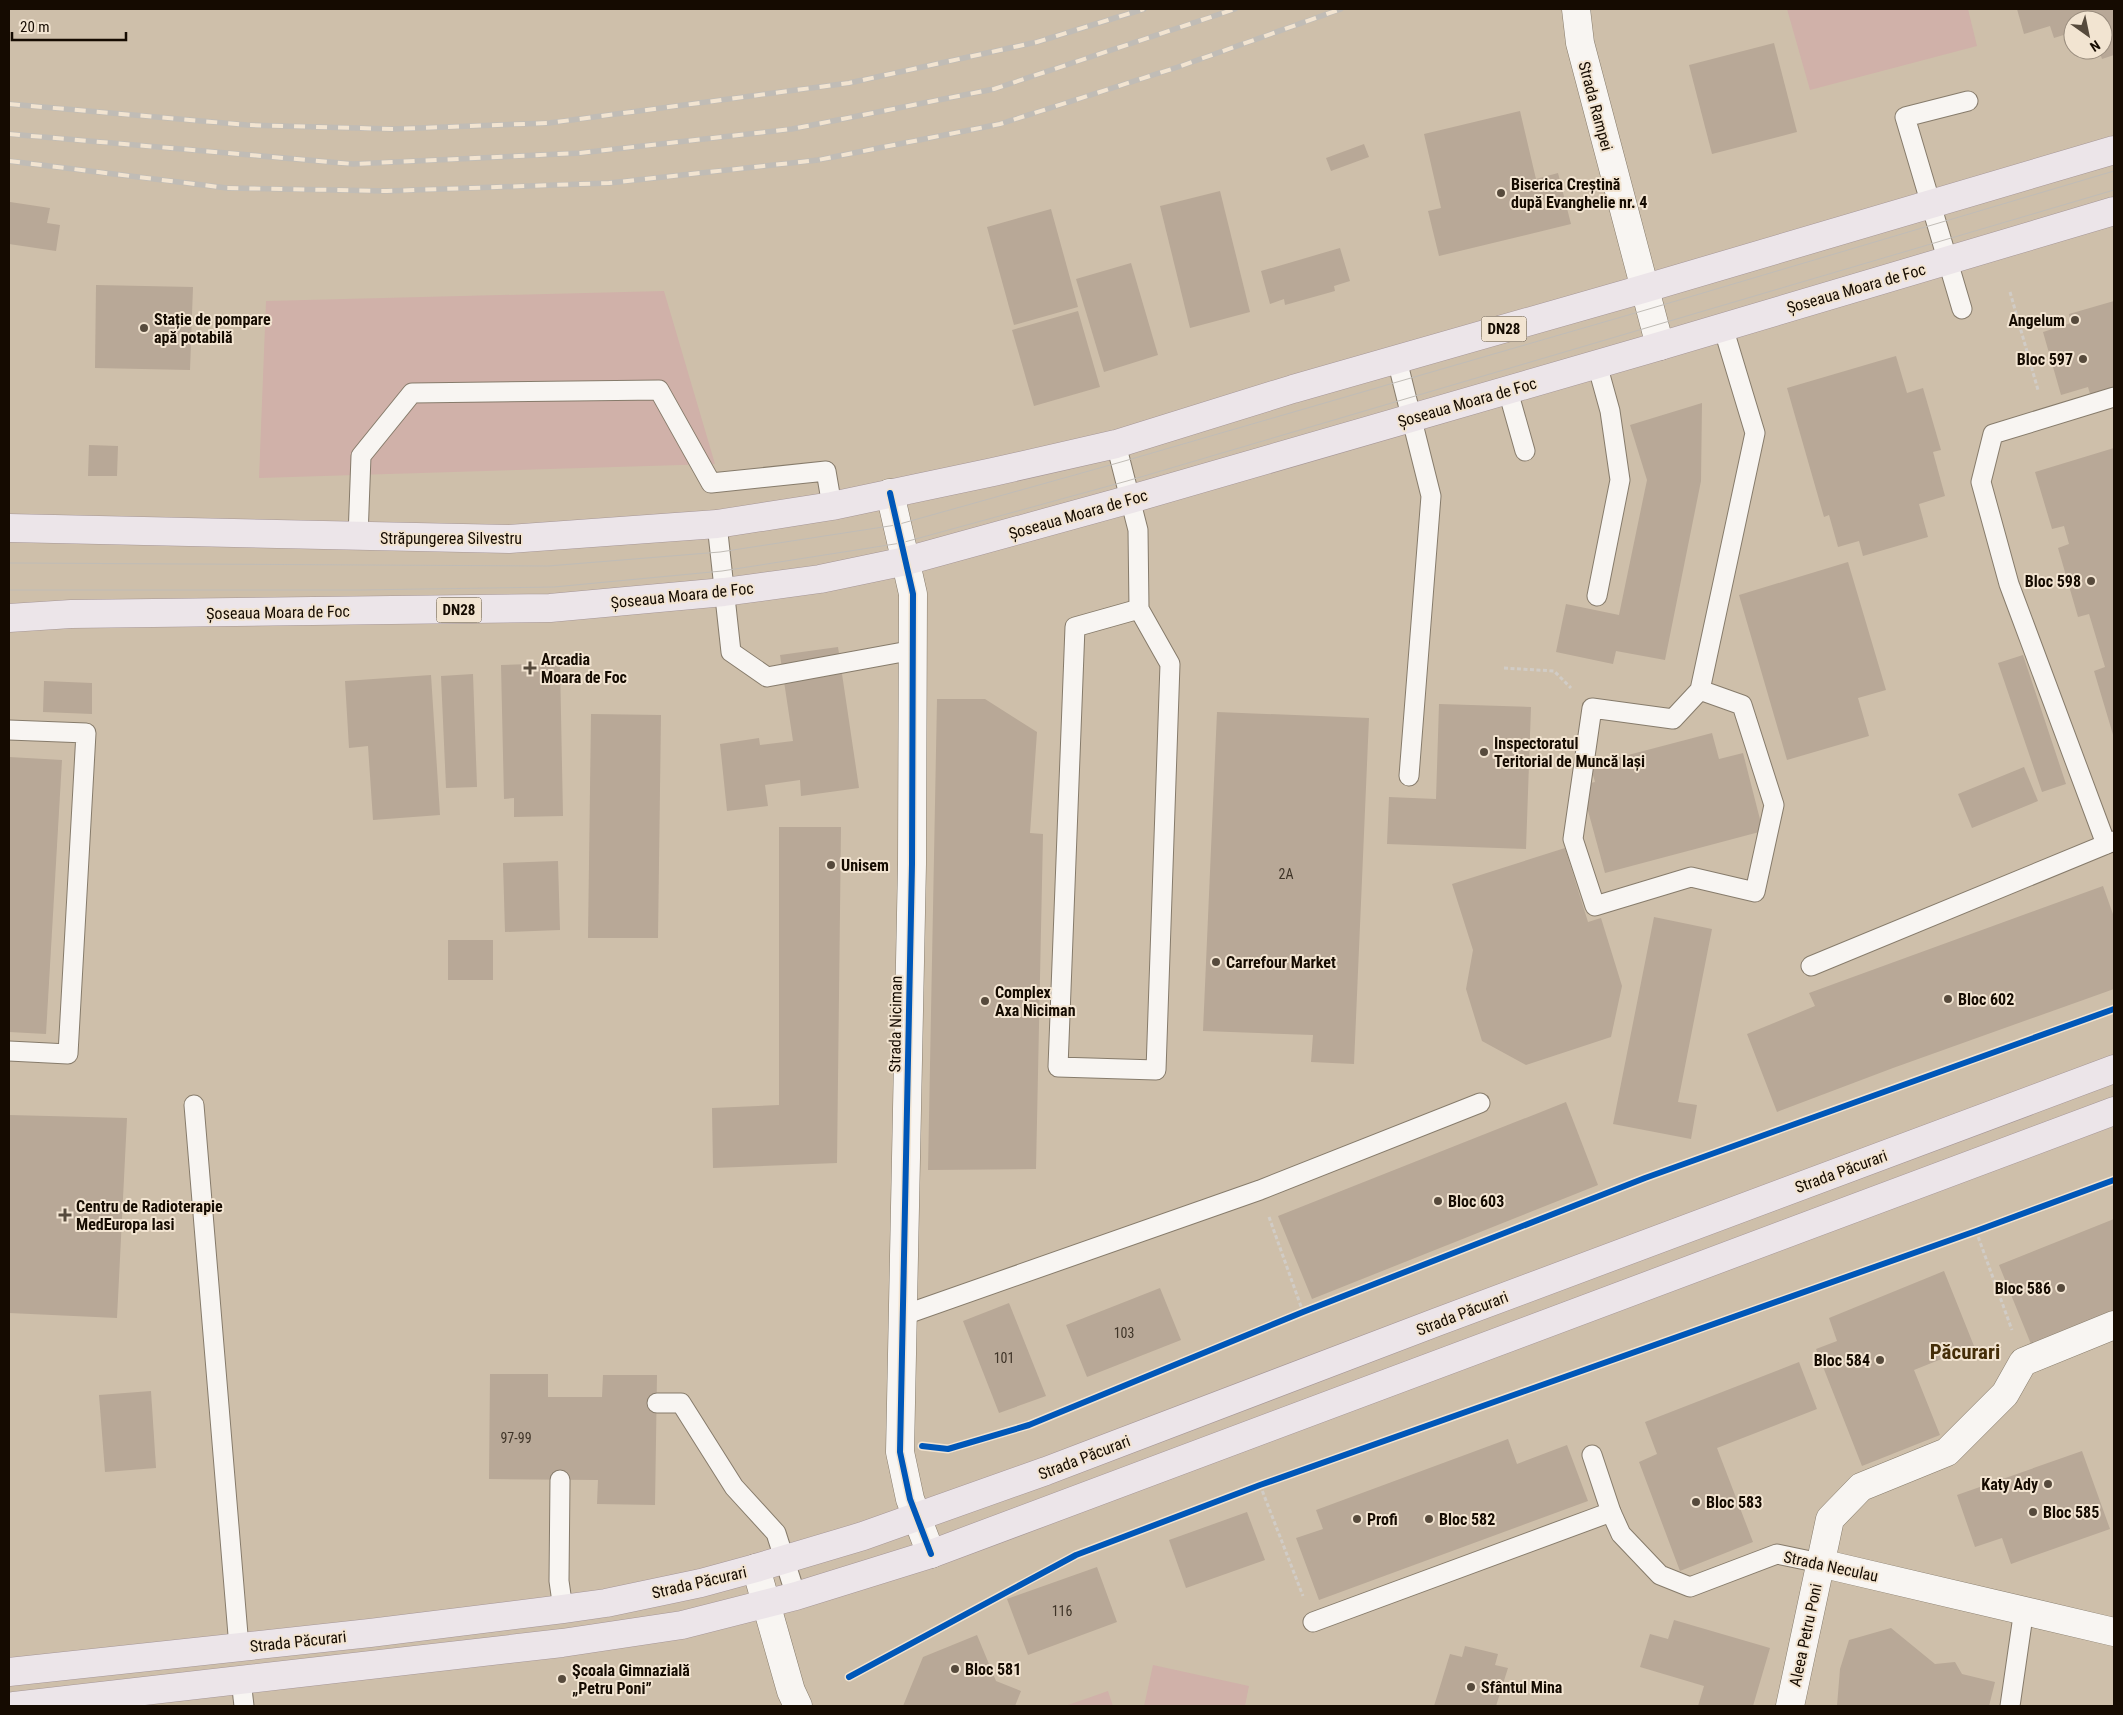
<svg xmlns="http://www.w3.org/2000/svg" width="2123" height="1715" font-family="'Roboto Condensed',sans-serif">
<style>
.green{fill:#d0b1a9}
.building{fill:#b8a897}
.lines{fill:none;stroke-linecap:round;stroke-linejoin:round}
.lane-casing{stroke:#867b6b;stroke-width:21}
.street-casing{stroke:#867b6b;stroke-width:29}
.secondary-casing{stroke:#867b6b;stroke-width:29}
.primary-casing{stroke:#a59697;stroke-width:29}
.path{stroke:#d1ccc6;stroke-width:3;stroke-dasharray:4 2.5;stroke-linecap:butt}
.lane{stroke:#f8f5f2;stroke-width:19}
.street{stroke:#f8f5f2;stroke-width:28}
.secondary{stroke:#f8f5f2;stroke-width:28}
.primary{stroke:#ece5e9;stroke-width:28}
.tram{stroke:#c0bcb6;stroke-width:1}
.rail-casing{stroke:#c0bcb6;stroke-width:5.5}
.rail{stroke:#f2e4d1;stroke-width:4;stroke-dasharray:11;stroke-linecap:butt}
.cycleway-casing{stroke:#f2e4d1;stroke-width:9}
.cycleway{stroke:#0057b8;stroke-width:6}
.poi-dot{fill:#564a3c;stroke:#f2e4d1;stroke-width:2}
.labels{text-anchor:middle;stroke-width:4;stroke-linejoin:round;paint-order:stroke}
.number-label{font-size:14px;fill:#3e3327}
.shield{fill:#f2e4d1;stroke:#574c3f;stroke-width:1}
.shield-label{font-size:15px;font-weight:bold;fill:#150b01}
.street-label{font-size:16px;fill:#150b01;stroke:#f2e4d1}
.poi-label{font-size:16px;font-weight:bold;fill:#150b01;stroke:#f2e4d1;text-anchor:start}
.district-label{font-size:21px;font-weight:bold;fill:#442d08;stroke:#f2e4d1}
</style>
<rect width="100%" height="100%" fill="#cebfaa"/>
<g class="green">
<polygon points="1787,9 1968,9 1977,46 1810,90"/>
<polygon points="664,291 715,464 259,478 266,301"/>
<polygon points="1153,1665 1249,1686 1245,1706 1144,1706"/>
<polygon points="1108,1691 1113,1706 1065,1706"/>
</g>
<g class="building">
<polygon points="2017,9 2114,9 2114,55 2102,59 2099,50 2103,50 2103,20 2073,20 2073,32 2054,38 2050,26 2024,34"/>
<polygon points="1774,43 1797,132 1712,154 1689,65"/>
<polygon points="1520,111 1536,179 1558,173 1571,224 1439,256 1428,211 1441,208 1424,134"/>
<polygon points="1364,144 1369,157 1331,171 1326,158"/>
<polygon points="1220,191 1250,312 1190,328 1160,206"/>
<polygon points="10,202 50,208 47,223 60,225 56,251 9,244"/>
<polygon points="1051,209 1078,307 1014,325 987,227"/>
<polygon points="1340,248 1350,281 1334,286 1335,291 1285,305 1284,299 1270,304 1261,271"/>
<polygon points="1131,263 1158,355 1104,372 1076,279"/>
<polygon points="96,285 193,287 190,370 95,368"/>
<polygon points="2114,301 2114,390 2091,397 2088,387 2061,395 2043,332 2071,323 2069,314"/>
<polygon points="1078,311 1100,387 1034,406 1012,330"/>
<polygon points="1896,356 1907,393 1923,388 1941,450 1933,452 1945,496 1919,504 1928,537 1863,556 1859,541 1838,547 1829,515 1824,517 1787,388"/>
<polygon points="1702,403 1701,481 1665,660 1616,651 1613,664 1556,652 1566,604 1619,615 1647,480 1630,425"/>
<polygon points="89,445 118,446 117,476 88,476"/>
<polygon points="2114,448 2114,738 2094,671 2105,667 2089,614 2078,617 2058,548 2069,544 2064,526 2052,529 2035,472"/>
<polygon points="1848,562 1886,690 1858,698 1869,736 1787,760 1739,595"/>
<polygon points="838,647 859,788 801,796 800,780 765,785 768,806 727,811 720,744 759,738 760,745 793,741 780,655"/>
<polygon points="2023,655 2066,784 2042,792 1998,663"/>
<polygon points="560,663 563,816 514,817 514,798 504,799 501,665"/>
<polygon points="473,674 477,787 446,788 441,676"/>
<polygon points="431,675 440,815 373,820 368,746 349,748 345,681"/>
<polygon points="44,681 92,683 92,714 43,712"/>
<polygon points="937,699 985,699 1037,732 1030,833 1043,834 1036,1169 928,1170"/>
<polygon points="1439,704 1531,707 1526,849 1387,844 1389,797 1436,799"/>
<polygon points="1217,712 1369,718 1354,1064 1311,1062 1313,1035 1203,1031"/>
<polygon points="591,714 661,715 658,938 588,938"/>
<polygon points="1712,733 1719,759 1743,753 1763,831 1605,873 1581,785 1595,782 1590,765"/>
<polygon points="9,757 62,760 46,1034 9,1032"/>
<polygon points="2024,767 2038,801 1972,828 1958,794"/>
<polygon points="779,827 841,827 837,1163 713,1168 712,1108 779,1105"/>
<polygon points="1565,848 1588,922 1601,918 1622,986 1611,1037 1526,1065 1482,1041 1466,989 1473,950 1452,884"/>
<polygon points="558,861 560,930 505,932 503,863"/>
<polygon points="2103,886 2114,917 2114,989 1893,1068 1777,1112 1747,1034 1815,1006 1809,993"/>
<polygon points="1654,917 1712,929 1678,1102 1697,1105 1691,1139 1613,1124"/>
<rect x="448" y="940" width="45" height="40"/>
<polygon points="1566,1102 1598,1185 1312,1299 1278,1216"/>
<polygon points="9,1115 127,1118 117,1318 9,1313"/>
<polygon points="2114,1219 2114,1311 2031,1344 1999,1265"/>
<polygon points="1944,1271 1974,1346 1914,1370 1940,1435 1862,1466 1816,1349 1837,1341 1829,1318"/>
<polygon points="1160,1288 1181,1340 1087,1377 1066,1325"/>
<polygon points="1009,1303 1046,1396 999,1413 963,1321"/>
<polygon points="1799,1362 1817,1409 1717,1448 1753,1542 1680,1571 1639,1462 1657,1454 1645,1422"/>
<polygon points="490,1374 548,1374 548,1397 602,1397 603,1375 657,1375 655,1505 597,1504 598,1480 489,1479"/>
<polygon points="151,1391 156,1468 105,1472 99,1395"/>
<polygon points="1508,1439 1517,1464 1567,1445 1588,1501 1319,1600 1296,1538 1323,1529 1316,1510"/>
<polygon points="2082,1451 2110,1529 2011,1564 2002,1538 1975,1547 1957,1495"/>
<polygon points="1247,1512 1265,1560 1186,1588 1169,1540"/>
<polygon points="1097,1567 1117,1622 1028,1655 1007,1599"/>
<polygon points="1674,1620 1770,1648 1753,1706 1698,1706 1704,1686 1640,1667 1650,1634 1668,1639"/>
<polygon points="1891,1628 1935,1664 1955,1662 1962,1674 1995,1682 1989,1706 1837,1706 1840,1669 1849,1640"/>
<polygon points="977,1635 996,1681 1021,1691 1015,1706 903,1706 923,1657"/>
<polygon points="1465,1646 1498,1654 1495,1665 1508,1668 1496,1706 1434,1706 1450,1654 1462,1657"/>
</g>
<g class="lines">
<g class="lane-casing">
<g id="lane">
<polyline points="1962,309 1905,117 1968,101"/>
<polyline points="1397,360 1431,496 1409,776"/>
<polyline points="1508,391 1525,451"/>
<polyline points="1116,444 1138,530 1139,609 1170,664 1156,1070 1058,1067 1075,627 1139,609"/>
<polyline points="717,524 731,652 767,677 914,650"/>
<polyline points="358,537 361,456 412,393 659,390 711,483 826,471 832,506"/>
<polyline points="1597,596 1620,480 1610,411 1597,364"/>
<polyline points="1700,690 1742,705 1774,805 1755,892 1691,877 1595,906 1573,839 1592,708 1673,719 1700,690 1755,433 1723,327"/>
<polyline points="9,730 86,733 68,1054 9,1051"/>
<polyline points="2106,844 2009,584 1981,482 1993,434 2114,397"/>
<polyline points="1811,966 2114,841"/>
<polyline points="194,1105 239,1647"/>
<polyline points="904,1315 1260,1190 1480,1103"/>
<polyline points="657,1403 681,1403 734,1487 776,1533 796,1596"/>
<polyline points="1592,1455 1611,1512 1621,1534 1660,1575 1690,1587 1777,1554 1820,1563"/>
<polyline points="560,1480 559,1581 563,1609"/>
<polyline points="1313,1622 1611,1512"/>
<polyline points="241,1680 244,1706"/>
<polyline points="2010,1706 2024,1609"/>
</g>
</g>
<g class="street-casing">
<g id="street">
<polyline points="1576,9 1580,43 1660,346"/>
<polyline points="1820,1563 2114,1632"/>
<polyline points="756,1568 791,1691 798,1706"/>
<polyline points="1790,1706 1830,1519 1861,1487 1947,1452 2005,1394 2023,1362 2114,1325"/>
</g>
</g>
<g class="secondary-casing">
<polyline id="secondary" points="890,493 913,594 912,864 900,1452 910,1499 931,1554"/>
</g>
<g class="primary-casing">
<g id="primary">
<polyline points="9,528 509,539 717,524 832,506 993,472 1116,444 1293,389 1643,289 2114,150"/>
<polyline points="9,618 71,614 550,608 724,592 820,579 906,561 1131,499 1660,346 2114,211"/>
<polyline points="9,1672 370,1633 563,1609 606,1603 701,1583 756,1568 863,1536 1046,1471 1437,1322 2114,1069"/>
<polyline points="14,1706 562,1643 682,1625 796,1596 931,1554 2114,1111"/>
</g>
</g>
<g class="path">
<polyline points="2010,292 2038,390"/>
<polyline points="1504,668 1554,671 1571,688"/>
<polyline points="1269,1217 1303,1312"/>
<polyline points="1976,1231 2012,1330"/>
<polyline points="1260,1485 1303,1596"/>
</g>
<use href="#lane" class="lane"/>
<use href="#street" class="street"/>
<use href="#secondary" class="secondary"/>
<use href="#primary" class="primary"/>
<g class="tram">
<polyline points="9,563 548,566 720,552 896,525 1121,462 1649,309 2114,171"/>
<polyline points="9,590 360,590 554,587 722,571 901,543 1127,481 2114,190"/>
</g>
<g class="rail-casing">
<g id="rail">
<polyline points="9,104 247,125 393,129 549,123 849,83 1037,42 1144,9"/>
<polyline points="9,134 353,164 580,153 792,129 994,89 1235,9"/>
<polyline points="9,161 227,188 387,191 609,183 818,160 1000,124 1178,67 1341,9"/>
</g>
</g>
<use href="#rail" class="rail"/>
<g class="cycleway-casing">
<g id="cycleway">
<polyline points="890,493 913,594 912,864 900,1452 910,1499 931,1554"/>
<polyline points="922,1446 948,1449 1029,1425 1303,1312 1645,1178 2114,1009"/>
<polyline points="849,1677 1076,1555 1260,1485 1976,1231 2114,1180"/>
</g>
</g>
<use href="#cycleway" class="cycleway"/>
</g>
<g class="poi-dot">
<circle cx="1501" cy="193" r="5"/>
<circle cx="2075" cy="320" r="5"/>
<circle cx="144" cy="328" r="5"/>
<circle cx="2083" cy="359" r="5"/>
<circle cx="2091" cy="581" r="5"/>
<path d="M527.5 660.5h5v5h5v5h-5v5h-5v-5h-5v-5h5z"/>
<circle cx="1484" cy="752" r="5"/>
<circle cx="831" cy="865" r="5"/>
<circle cx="1216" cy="962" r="5"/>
<circle cx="1948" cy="999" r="5"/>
<circle cx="985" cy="1001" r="5"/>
<circle cx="1438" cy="1201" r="5"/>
<path d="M62.5 1207.5h5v5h5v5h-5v5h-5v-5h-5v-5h5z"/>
<circle cx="2061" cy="1288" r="5"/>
<circle cx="1880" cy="1360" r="5"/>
<circle cx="2048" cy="1484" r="5"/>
<circle cx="1696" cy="1502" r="5"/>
<circle cx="2033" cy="1512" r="5"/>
<circle cx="1357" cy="1519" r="5"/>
<circle cx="1429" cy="1519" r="5"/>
<circle cx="955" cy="1669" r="5"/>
<circle cx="562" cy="1679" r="5"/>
<circle cx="1471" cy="1687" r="5"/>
</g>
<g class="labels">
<g class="number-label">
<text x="1286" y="879">2A</text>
<text x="1124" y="1338">103</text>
<text x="1004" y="1363">101</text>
<text x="516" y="1443">97-99</text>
<text x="1062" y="1616">116</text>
</g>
<g class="shield">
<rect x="1481.5" y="316.5" width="45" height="25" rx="4"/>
<rect x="436.5" y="597.5" width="45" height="25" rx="4"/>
</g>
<g class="shield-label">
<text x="1504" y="334">DN28</text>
<text x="459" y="615">DN28</text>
</g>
<g class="street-label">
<text transform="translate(1596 106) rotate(75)" y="6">Strada Rampei</text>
<text transform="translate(1856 288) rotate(-16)" y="6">Șoseaua Moara de Foc</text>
<text transform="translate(1467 402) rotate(-16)" y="6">Șoseaua Moara de Foc</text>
<text transform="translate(1078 514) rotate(-16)" y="6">Șoseaua Moara de Foc</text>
<text x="451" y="544">Străpungerea Silvestru</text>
<text transform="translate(682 595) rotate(-6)" y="6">Șoseaua Moara de Foc</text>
<text transform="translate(278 612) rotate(-1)" y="6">Șoseaua Moara de Foc</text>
<text transform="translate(895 1024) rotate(-89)" y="6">Strada Niciman</text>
<text transform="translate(1841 1171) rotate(-20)" y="6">Strada Păcurari</text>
<text transform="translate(1462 1313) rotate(-21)" y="6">Strada Păcurari</text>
<text transform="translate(1084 1457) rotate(-21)" y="6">Strada Păcurari</text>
<text transform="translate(1831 1566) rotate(12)" y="6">Strada Neculau</text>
<text transform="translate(699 1582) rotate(-13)" y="6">Strada Păcurari</text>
<text transform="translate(1805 1635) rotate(-78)" y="6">Aleea Petru Poni</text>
<text transform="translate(298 1641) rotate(-6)" y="6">Strada Păcurari</text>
</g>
<g class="poi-label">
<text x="1511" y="190">Biserica Creștină<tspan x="1511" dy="18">după Evanghelie nr. 4</tspan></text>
<text x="154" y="325">Stație de pompare<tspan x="154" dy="18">apă potabilă</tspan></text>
<text x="2065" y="326" text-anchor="end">Angelum</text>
<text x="2073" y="365" text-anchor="end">Bloc 597</text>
<text x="2081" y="587" text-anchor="end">Bloc 598</text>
<text x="541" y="665">Arcadia<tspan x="541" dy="18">Moara de Foc</tspan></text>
<text x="1494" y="749">Inspectoratul<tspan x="1494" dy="18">Teritorial de Muncă Iași</tspan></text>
<text x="841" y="871">Unisem</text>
<text x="1226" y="968">Carrefour Market</text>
<text x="995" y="998">Complex<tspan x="995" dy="18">Axa Niciman</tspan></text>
<text x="1958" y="1005">Bloc 602</text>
<text x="1448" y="1207">Bloc 603</text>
<text x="76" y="1212">Centru de Radioterapie<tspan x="76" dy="18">MedEuropa Iasi</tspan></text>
<text x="2051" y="1294" text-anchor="end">Bloc 586</text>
<text x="1870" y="1366" text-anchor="end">Bloc 584</text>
<text x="2038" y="1490" text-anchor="end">Katy Ady</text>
<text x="1706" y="1508">Bloc 583</text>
<text x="2043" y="1518">Bloc 585</text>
<text x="1367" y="1525">Profi</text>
<text x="1439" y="1525">Bloc 582</text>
<text x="965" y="1675">Bloc 581</text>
<text x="572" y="1676">Şcoala Gimnazială<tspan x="572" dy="18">„Petru Poni”</tspan></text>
<text x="1481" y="1693">Sfântul Mina</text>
</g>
<g class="district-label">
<text x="1965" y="1359">Păcurari</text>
</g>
</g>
<rect width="2123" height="1715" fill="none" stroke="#150b01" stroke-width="20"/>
<g transform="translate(2088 35) rotate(147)"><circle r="24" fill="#f2e4d1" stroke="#9a8d7e"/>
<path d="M0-4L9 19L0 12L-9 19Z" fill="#564a3c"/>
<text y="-8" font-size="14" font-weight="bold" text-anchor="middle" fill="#150b01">N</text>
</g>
<path d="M12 32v8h114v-8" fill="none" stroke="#150b01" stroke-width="2.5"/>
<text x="20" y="32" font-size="15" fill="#150b01" stroke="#f2e4d1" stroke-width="4" paint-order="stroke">20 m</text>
</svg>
